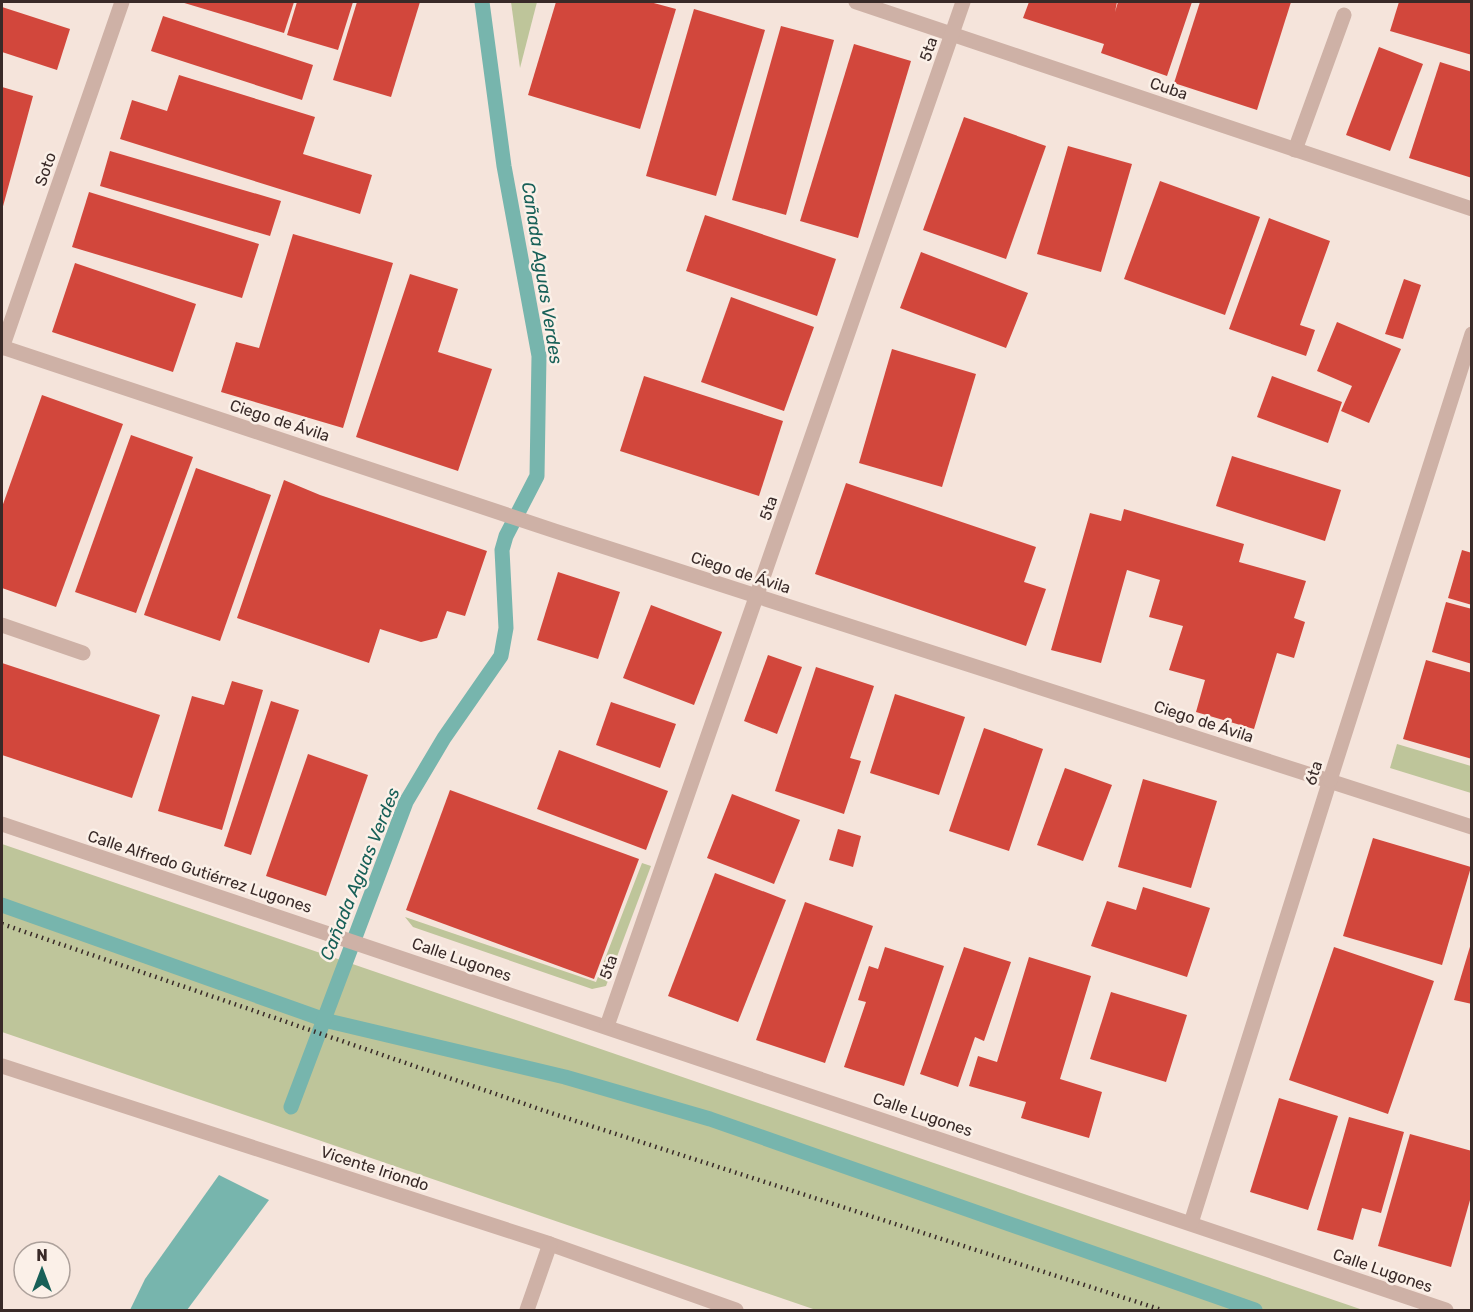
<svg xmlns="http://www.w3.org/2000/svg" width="1473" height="1312" font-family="Rubik,sans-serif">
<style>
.green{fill:#bec59a}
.water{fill:#77b5ad}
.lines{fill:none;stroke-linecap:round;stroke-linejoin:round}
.stream{stroke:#77b5ad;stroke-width:15}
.building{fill:#d2473c}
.service{stroke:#ceb1a6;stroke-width:15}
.minor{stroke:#ceb1a6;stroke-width:15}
.tertiary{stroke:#ceb1a6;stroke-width:15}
.rail{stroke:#392a28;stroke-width:4.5;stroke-dasharray:1.5 4.5;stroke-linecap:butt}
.labels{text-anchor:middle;stroke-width:5;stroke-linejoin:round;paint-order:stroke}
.street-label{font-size:16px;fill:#392a28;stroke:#fbf0e8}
.water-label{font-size:18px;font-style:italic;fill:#186058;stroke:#fbf0e8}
</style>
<rect width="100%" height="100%" fill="#f5e4db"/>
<g class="green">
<polygon points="511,2 537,2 520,68"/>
<polygon points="1397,744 1471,766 1471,793 1390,768"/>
<polygon points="2,844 1363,1310 816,1310 2,1032"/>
<polygon points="642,863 651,866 606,986 592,989 413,927 405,917 596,982"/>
</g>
<polygon class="water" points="219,1175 269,1200 187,1310 130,1310 145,1279"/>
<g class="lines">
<g class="stream">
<polyline points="2,905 328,1021 565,1077 710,1119 1255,1310"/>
<polyline points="291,1107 406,802 444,738 501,656 506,628 502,550 506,536 537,476 539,356 504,166 482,2"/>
</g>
</g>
<g class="building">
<polygon points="181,2 294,2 284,33"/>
<polygon points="297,2 353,2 338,50 287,35"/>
<polygon points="357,2 420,2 391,97 333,80"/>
<polygon points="556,2 650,2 676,9 640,129 528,95"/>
<polygon points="1029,2 1117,2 1115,12 1118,2 1192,2 1167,76 1101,53 1104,44 1023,18"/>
<polygon points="1200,2 1291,2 1257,110 1174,83"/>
<polygon points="1399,2 1472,2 1472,55 1390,31"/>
<polygon points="2,7 70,29 57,70 2,52"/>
<polygon points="694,9 765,30 716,196 646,176"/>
<polygon points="163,16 313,65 302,100 151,51"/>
<polygon points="781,26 834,40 786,215 732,200"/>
<polygon points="854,44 911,61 858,238 800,221"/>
<polygon points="1379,47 1423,64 1390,151 1346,135"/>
<polygon points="1440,62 1472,72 1472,178 1409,158"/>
<polygon points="179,75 315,117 303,154 372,175 360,214 120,139 132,100 167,111"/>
<polygon points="2,87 33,96 2,210"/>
<polygon points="964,117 1046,146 1006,259 923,230"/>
<polygon points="1068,146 1132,164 1101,272 1037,254"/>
<polygon points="110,151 281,201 270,236 100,186"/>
<polygon points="1160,181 1260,217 1225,315 1124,279"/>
<polygon points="89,192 259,244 242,298 72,247"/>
<polygon points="705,215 836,259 817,316 686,271"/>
<polygon points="1269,218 1330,241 1300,325 1315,330 1306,356 1229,329"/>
<polygon points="293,234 393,263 343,428 221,392 236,342 259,348"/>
<polygon points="921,252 1028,293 1006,348 900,308"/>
<polygon points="75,263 196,304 173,372 52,332"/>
<polygon points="410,274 458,289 438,352 492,369 458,471 356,437"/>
<polygon points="1404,279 1421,285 1403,339 1385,334"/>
<polygon points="731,297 814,327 784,411 701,382"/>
<polygon points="1337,322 1401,349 1369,423 1341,411 1352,386 1317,371"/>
<polygon points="892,349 976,374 942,487 859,463"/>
<polygon points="644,376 783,421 759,496 620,451"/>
<polygon points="1272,376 1342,402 1328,443 1257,417"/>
<polygon points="42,395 123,424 56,607 2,588 2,507"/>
<polygon points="131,435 193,457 136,613 75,592"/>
<polygon points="1232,456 1341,490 1325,541 1216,506"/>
<polygon points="196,468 271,495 220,641 144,615"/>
<polygon points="284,480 320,495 487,551 465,616 447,611 437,638 421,642 380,629 369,663 237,618"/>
<polygon points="846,483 1036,547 1024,582 1046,589 1026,646 815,574"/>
<polygon points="1124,509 1244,544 1239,562 1306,581 1294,618 1305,622 1294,658 1277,653 1254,729 1196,712 1205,680 1169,670 1183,626 1149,617 1160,580 1127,570 1101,663 1051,650 1090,513 1121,521"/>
<polygon points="1462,550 1472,553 1472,605 1448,598"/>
<polygon points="558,572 620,592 598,659 537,640"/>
<polygon points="1446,602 1472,609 1472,664 1432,652"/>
<polygon points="651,605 722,632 694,705 623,678"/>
<polygon points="768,655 802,667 777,734 744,721"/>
<polygon points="1426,660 1472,673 1472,759 1403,739"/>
<polygon points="2,663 160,715 132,798 2,755"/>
<polygon points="816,667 874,686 850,758 861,761 844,814 775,791"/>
<polygon points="232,681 263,690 222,830 158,811 192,696 224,705"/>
<polygon points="895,694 965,717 939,795 870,773"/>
<polygon points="271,701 299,710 251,855 224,846"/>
<polygon points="611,702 676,724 660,768 596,745"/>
<polygon points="984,728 1043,749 1009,851 949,831"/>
<polygon points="559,750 668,791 646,850 537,809"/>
<polygon points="308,754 368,775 326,896 266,876"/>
<polygon points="1065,768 1112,785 1083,861 1037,845"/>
<polygon points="1143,779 1217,801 1191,888 1118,867"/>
<polygon points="450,790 639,859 594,979 406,910"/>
<polygon points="732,794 800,820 774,884 707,858"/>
<polygon points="838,829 861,836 853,867 829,860"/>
<polygon points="1373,838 1471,867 1442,965 1343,936"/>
<polygon points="715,873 786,900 738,1022 668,996"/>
<polygon points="1143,887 1210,908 1187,977 1091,946 1107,901 1136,910"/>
<polygon points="805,902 873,926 825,1063 756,1040"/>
<polygon points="1472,940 1472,1004 1454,1000"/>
<polygon points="885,947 944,966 904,1086 844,1067 866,1002 858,1000 869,966 878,969"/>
<polygon points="964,947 1011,962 984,1041 975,1037 958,1087 920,1074"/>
<polygon points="1334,947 1434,981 1388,1114 1289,1080"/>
<polygon points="1029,957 1091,976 1060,1079 1102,1092 1089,1138 1021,1118 1026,1102 969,1086 978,1056 997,1062"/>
<polygon points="1111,992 1187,1015 1166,1082 1090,1059"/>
<polygon points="1279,1098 1338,1116 1308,1210 1250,1192"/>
<polygon points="1349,1117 1404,1132 1381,1213 1362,1208 1353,1240 1317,1230"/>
<polygon points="1410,1134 1472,1151 1472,1193 1451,1267 1378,1246"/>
</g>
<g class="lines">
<g class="service">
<polyline points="1295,150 1344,15"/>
<polyline points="2,625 83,653"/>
</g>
<g class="minor">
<polyline points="856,2 1472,209"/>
<polyline points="2,347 555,531 1472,827"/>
<polyline points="2,348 122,2"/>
<polyline points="2,824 1446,1310"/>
<polyline points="607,1026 963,2"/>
<polyline points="2,1066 550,1244 736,1310"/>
<polyline points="1191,1223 1330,780"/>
<polyline points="527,1310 550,1244"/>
</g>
<polyline class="tertiary" points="1330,780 1472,334"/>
<polyline class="rail" points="2,924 551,1113 1162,1310"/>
</g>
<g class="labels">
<g class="street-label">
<text transform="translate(928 49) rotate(-71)" y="6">5ta</text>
<text transform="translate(1169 88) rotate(19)" y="6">Cuba</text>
<text transform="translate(45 169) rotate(-71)" y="6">Soto</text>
<text transform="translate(280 420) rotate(18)" y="6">Ciego de Ávila</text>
<text transform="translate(768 508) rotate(-71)" y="6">5ta</text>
<text transform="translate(741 572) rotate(18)" y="6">Ciego de Ávila</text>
<text transform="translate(1204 721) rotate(18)" y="6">Ciego de Ávila</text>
<text transform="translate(1313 773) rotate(-72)" y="6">6ta</text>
<text transform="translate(200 871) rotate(18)" y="6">Calle Alfredo Gutiérrez Lugones</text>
<text transform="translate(462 959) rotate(19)" y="6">Calle Lugones</text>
<text transform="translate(608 967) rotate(-71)" y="6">5ta</text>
<text transform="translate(923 1114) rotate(19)" y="6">Calle Lugones</text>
<text transform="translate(375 1168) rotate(18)" y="6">Vicente Iriondo</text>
<text transform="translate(1383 1270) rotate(19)" y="6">Calle Lugones</text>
</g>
<g class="water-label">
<text transform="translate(542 273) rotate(81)" y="6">Cañada Aguas Verdes</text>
<text transform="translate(360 874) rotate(-68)" y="6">Cañada Aguas Verdes</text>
</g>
</g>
<rect width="1473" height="1312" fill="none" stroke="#392a28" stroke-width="6"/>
<g transform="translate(42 1270)"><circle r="28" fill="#fbf0e8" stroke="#ada19b" stroke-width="1.5"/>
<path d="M0-4.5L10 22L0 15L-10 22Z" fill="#186058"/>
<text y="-9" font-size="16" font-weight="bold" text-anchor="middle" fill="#392a28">N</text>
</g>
</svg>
